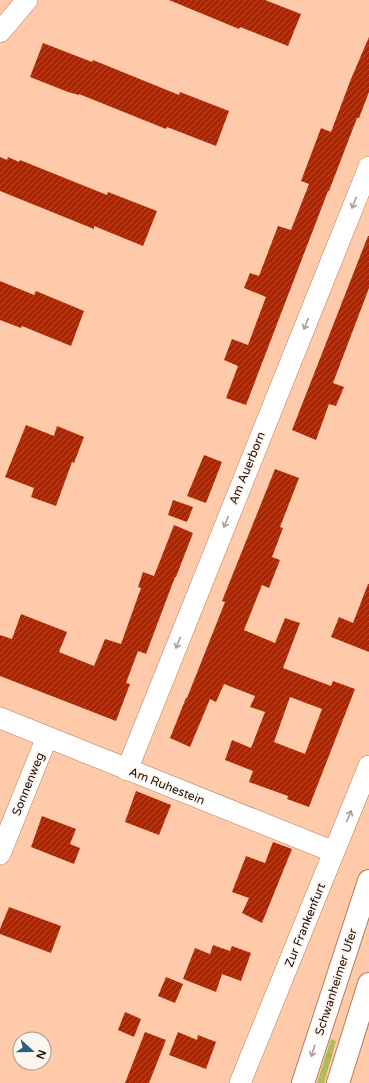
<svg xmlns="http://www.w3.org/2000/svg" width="369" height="1083" font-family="'Varela Round',sans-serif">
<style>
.grass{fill:url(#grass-tufts)}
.building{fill:url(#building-hatch);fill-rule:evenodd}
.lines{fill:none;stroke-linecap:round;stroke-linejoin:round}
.minor-casing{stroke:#b87c55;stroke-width:22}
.secondary-casing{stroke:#b87c55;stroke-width:24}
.minor{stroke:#fff;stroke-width:21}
.secondary{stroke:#fff;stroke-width:22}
.oneway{stroke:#a79e99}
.labels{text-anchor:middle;stroke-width:4;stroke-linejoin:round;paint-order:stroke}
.street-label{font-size:12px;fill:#230d00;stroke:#fcf6f1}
</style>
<defs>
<pattern id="grass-tufts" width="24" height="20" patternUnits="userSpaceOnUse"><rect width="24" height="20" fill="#b2bb5b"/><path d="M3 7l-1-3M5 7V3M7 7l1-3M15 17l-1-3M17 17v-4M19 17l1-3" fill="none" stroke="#99a04d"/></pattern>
<pattern id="building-hatch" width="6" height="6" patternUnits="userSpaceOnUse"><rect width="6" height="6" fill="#a72603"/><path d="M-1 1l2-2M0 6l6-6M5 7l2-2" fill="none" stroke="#ae5138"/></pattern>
</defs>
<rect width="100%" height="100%" fill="#fecaa9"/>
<polygon class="grass" points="331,1039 336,1041 324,1083 317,1083"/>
<g class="building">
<polygon points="169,0 265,0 301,14 288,46 240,27 239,29"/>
<polygon points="369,37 369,92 359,118 357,118 329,191 328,191 246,405 226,398 238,366 224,360 232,339 248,345 266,297 244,288 250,273 259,276 278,226 291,230 309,184 301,181 321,128 331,132 351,79"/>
<polygon points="43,43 92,62 93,60 179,95 180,92 229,111 216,146 167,127 166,129 79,94 79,95 68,92 30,77"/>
<polygon points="0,157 7,160 8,157 19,162 20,160 107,195 108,192 157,211 143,246 94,226 94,229 0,191"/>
<polygon points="368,236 369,236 369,288 333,383 344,387 336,406 329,404 316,440 292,430"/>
<polygon points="0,281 34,295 36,291 84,311 71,346 22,326 21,328 0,320"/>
<polygon points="26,425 54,436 57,426 84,437 74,463 72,462 56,506 31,497 34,488 5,477"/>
<polygon points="204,455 222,462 206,503 187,496"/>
<path d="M275 469 299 478 280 527 283 528 272 557 280 560 269 588 262 585 244 630 275 643 285 618 300 623 283 668 331 686 333 681 355 689 309 807 287 799 288 796 249 782 253 771 225 760 232 740 251 748 265 712 250 707 255 696 224 684 216 702 210 699 190 747 170 738 186 698H187L225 602 222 601ZM290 697 322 709 305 754 274 742Z"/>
<polygon points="173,500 193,507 187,522 168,515"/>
<polygon points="174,525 193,533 176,577 175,577 146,654 138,651 126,683 130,684 116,721 0,676 0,635 12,639 21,614 67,632 59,652 94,666 105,639 121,644 141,588 138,587 143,572 154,576"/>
<polygon points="368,584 369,584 369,652 331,637 339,617 353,623"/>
<polygon points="136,791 171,805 159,835 125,822"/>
<polygon points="42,816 76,829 70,844 80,848 74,864 31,847"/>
<polygon points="273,842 292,849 262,923 242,913 249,898 232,892 246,856 265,863"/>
<polygon points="9,907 61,926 51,953 0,934 0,929"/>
<polygon points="213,945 230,951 232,946 251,953 241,981 222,974 216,992 183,979 195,948 210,954"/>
<polygon points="166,977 183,984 175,1003 158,996"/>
<polygon points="125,1012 141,1019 134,1037 118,1030"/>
<polygon points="145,1032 166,1040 149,1083 125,1083"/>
<polygon points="178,1032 197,1040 198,1035 216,1042 206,1069 169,1055"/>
</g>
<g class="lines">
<g class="minor-casing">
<g id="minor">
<polyline points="0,32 27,0"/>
<polyline points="0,718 334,852"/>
<polyline points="127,770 369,167"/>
<polyline points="0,854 47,737"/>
<polyline points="240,1083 369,766"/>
</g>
</g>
<g class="secondary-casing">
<g id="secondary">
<polyline points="303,1083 369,881"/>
<polyline points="338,1083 369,984"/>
</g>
</g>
<use href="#minor" class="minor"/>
<use href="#secondary" class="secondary"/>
</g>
<defs><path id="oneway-shaft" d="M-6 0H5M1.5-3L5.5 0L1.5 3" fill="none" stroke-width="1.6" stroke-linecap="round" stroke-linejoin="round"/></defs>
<g class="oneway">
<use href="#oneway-shaft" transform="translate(354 203) rotate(112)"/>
<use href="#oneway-shaft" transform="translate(306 324) rotate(112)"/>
<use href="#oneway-shaft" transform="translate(226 522) rotate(112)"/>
<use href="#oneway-shaft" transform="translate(178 643) rotate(112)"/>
<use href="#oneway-shaft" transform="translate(349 816) rotate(-68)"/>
<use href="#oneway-shaft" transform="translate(313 1051) rotate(108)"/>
</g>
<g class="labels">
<g class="street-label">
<text transform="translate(247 468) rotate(-68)" y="4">Am Auerborn</text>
<text transform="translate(28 784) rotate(-68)" y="4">Sonnenweg</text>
<text transform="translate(167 786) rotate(22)" y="4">Am Ruhestein</text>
<text transform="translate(305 925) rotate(-68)" y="4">Zur Frankenfurt</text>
<text transform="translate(336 982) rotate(-72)" y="4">Schwanheimer Ufer</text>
</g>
</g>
<g transform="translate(32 1051) rotate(111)"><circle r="19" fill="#fcf6f1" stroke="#a59991"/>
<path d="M0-3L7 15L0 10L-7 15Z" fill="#2b617c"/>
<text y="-6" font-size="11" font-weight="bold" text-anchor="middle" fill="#230d00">N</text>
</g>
</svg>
